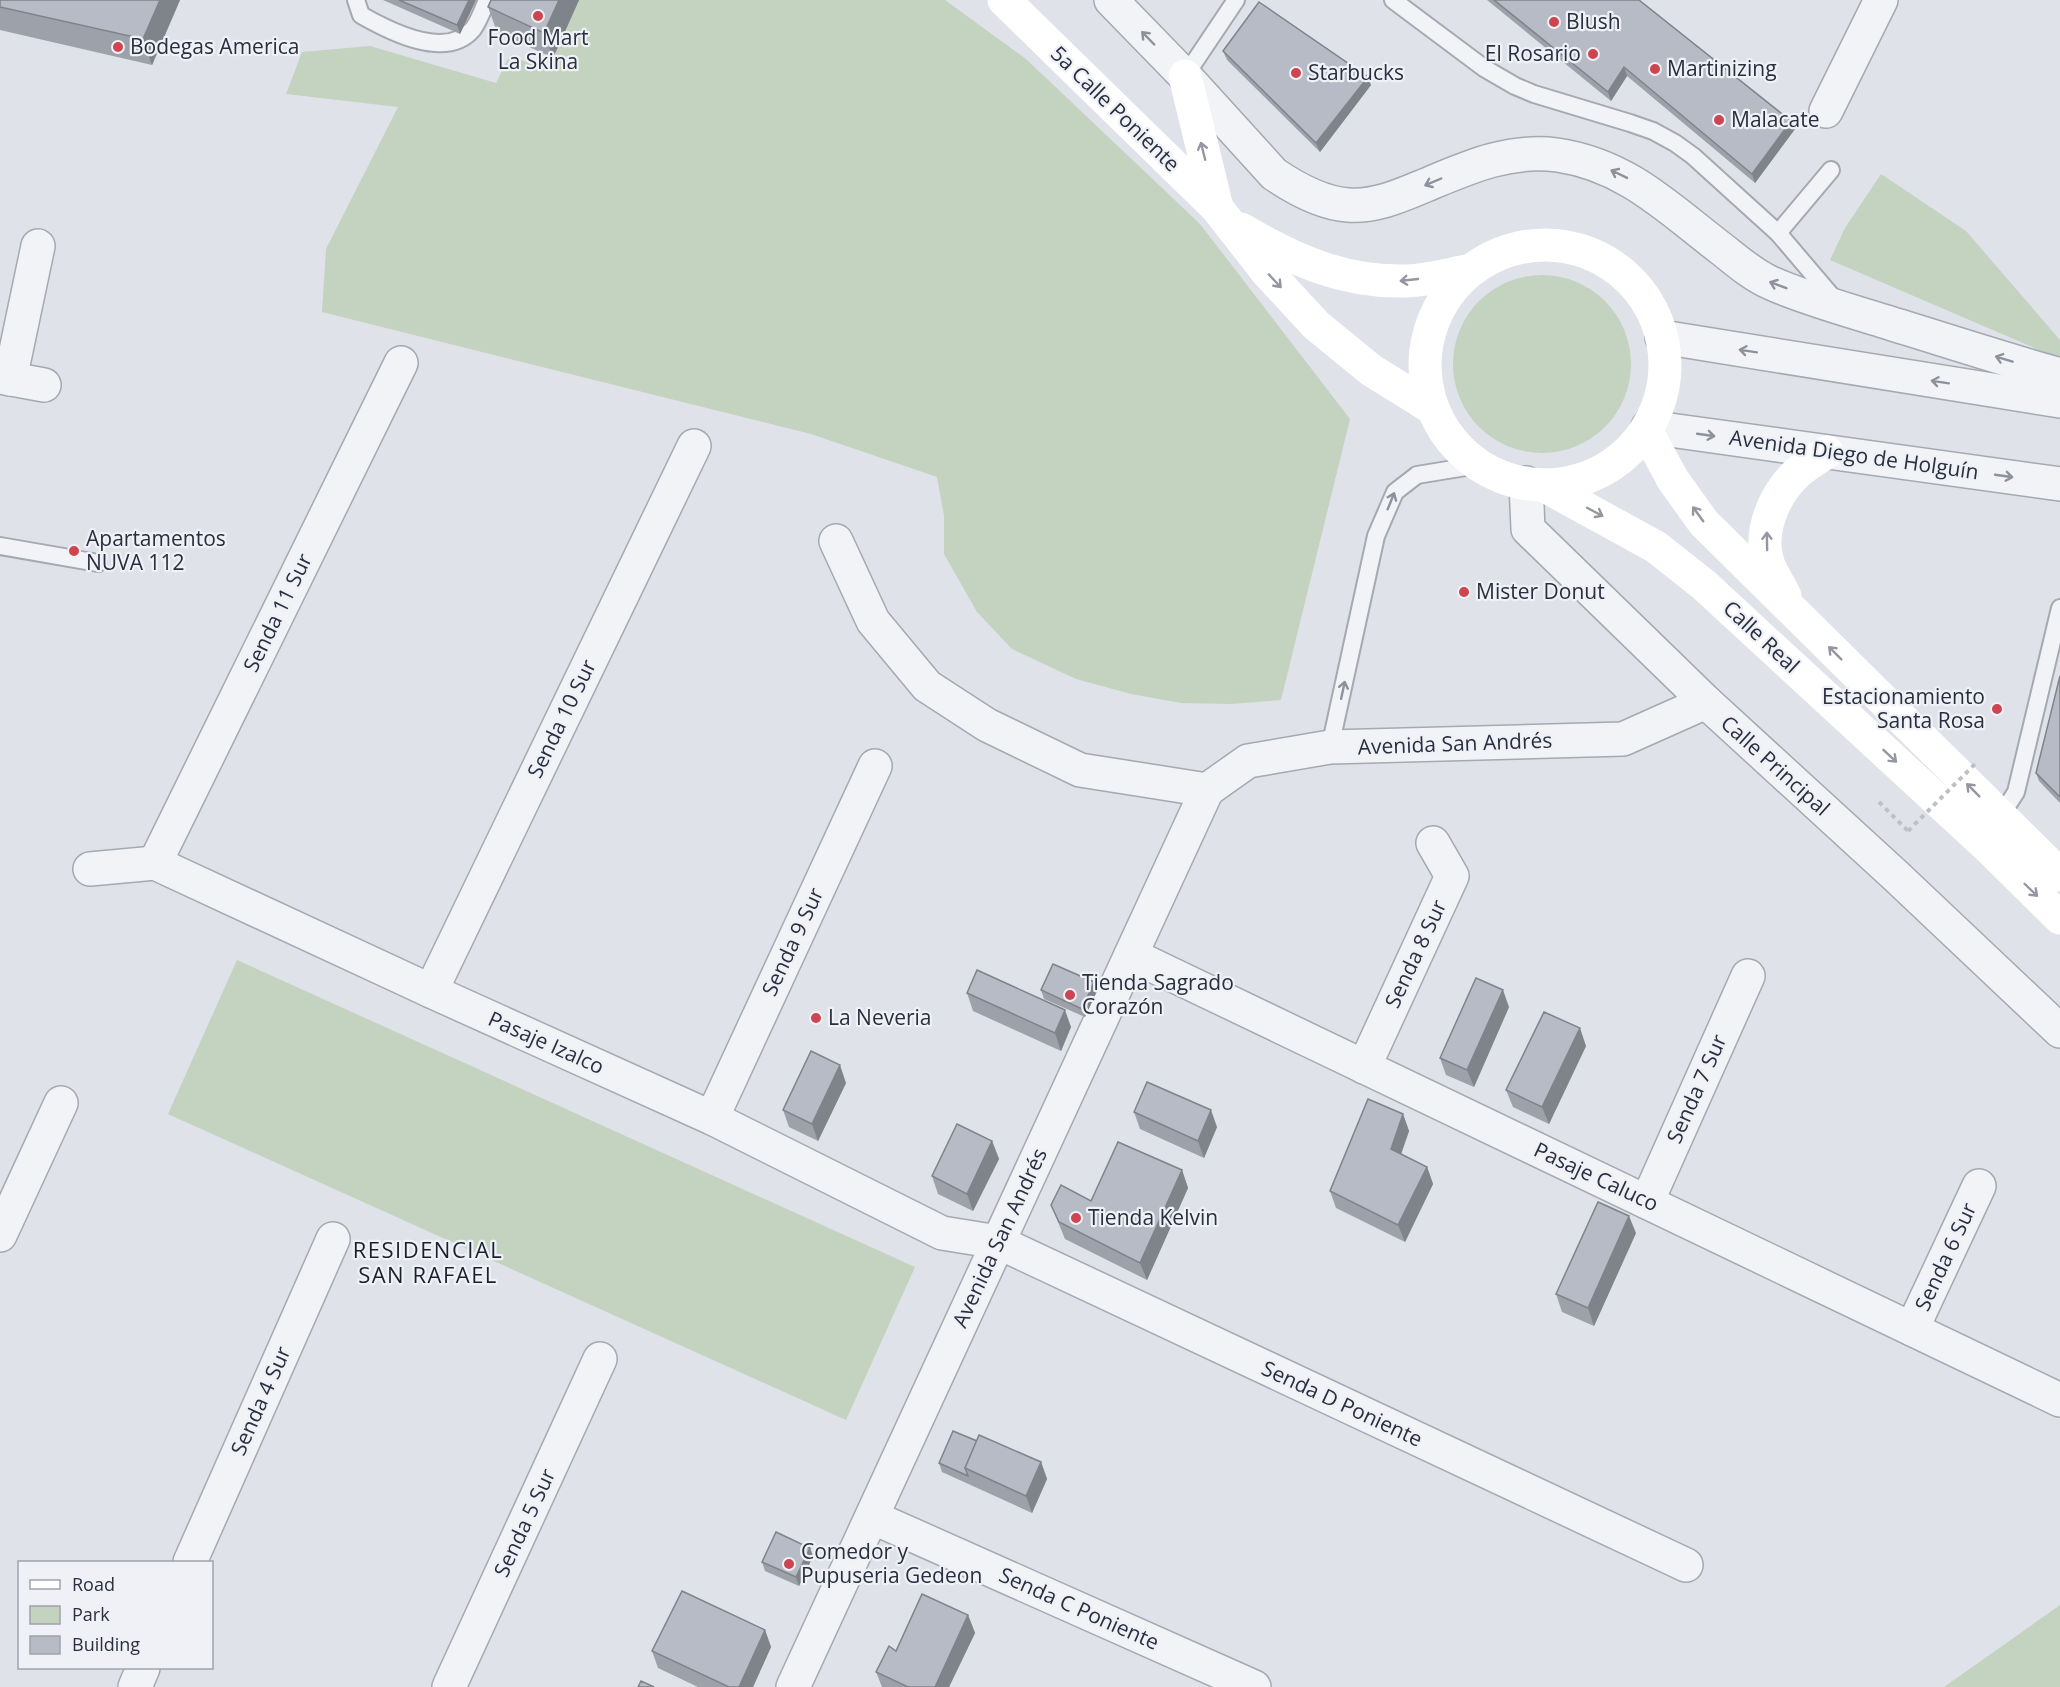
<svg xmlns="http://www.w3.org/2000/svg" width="2060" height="1687" font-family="'Open Sans',sans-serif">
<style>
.green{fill:#c4d2c0}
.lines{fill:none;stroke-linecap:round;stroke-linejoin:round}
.service-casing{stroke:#a4a9b2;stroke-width:20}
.minor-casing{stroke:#a4a9b2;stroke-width:36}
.tertiary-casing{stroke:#a4a9b2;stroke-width:36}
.path{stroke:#bdc0c7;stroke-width:4;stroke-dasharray:4.5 4.5;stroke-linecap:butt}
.service{stroke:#f2f3f7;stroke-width:16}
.minor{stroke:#f2f3f7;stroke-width:33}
.tertiary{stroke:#f2f3f7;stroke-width:33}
.secondary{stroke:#fff;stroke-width:33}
.path-bridge{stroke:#bdc0c7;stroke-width:4;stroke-dasharray:4.5 4.5;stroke-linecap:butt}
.wall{fill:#9da1a9}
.shaded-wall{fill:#7f838a}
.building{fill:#b6bbc5;stroke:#7f838a;stroke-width:1.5}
.oneway{stroke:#8d919b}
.oneway2{stroke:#94979f}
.poi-dot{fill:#cc4550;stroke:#eff1f6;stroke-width:2}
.labels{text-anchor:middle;stroke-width:4.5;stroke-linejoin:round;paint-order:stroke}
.poi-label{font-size:21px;fill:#282f3f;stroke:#eff1f6;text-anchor:start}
.street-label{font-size:21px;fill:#282f3f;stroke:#eff1f6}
.neighbourhood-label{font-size:22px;letter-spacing:1.5px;fill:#1a2030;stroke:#eff1f6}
</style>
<rect width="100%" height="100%" fill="#dfe2e8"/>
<g class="green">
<polygon points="577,0 945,0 1026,59 1200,224 1350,419 1281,700 1231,704 1181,703 1131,694 1076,679 1012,649 977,612 944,554 944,516 937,477 811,434 322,312 326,249 398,107 286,94 302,52 370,46 496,83 510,55 548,71"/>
<polygon points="1881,174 1966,231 2060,340 2060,359 1830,260 1845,228"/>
<circle cx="1542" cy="364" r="89"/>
<polygon points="237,960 915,1267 846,1420 168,1114"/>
<polygon points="2060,1605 2060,1687 1944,1687"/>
</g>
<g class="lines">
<g class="service-casing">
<g id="service">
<path d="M356 0 361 15C389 31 446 61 473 29 479 21 483 9 487 0"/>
<polyline points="1393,0 1484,68 1515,86 1534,94 1630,123 1653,131 1675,143 1693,156 1778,233 1835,300"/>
<polyline points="1185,76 1236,0"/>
<polyline points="1778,233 1831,170"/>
<polyline points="0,546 98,563"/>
<polyline points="1330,747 1376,536 1395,492 1417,475 1478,465"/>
<polyline points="2000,817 2016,792 2060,608"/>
</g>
</g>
<g class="minor-casing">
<g id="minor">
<path d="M1111 0 1185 76 1274 174C1296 189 1321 203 1348 205 1376 207 1402 195 1426 185 1469 167 1509 149 1557 155 1627 165 1669 209 1723 250 1738 262 1753 275 1771 283 1804 298 1848 310 1883 321 1942 339 2000 358 2060 375"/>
<polyline points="1826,111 1881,0"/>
<polyline points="0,377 44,385"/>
<polyline points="10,379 38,246"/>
<polyline points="1526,483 1528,529 1706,702 1896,876 2060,1031"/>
<polyline points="836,541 873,621 927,686 987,725 1080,770 1207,790 1248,761 1330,747 1623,739 1706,702"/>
<polyline points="155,863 401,363"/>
<polyline points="90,869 155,863 431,991 712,1118 942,1233 998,1242 1686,1565"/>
<polyline points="1131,955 2060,1400"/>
<polyline points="431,991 694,446"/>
<polyline points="1364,1067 1452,876 1433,843"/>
<polyline points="712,1118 875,766"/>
<polyline points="1647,1202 1748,976"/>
<polyline points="0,1235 61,1103"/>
<polyline points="1912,1329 1979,1186"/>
<polyline points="872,1517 1254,1687"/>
<polyline points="190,1562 333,1239"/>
<polyline points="135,1687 143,1668"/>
<polyline points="449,1687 600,1359"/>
<polyline points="793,1687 1207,790"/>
</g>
</g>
<g class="tertiary-casing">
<g id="tertiary">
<polyline points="1662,337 2060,401"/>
<polyline points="1648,427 2060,484"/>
</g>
</g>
<polyline class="path" points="1879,802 1908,831"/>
<use href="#service" class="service"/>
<use href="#minor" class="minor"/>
<use href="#tertiary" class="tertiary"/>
<g class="secondary">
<polyline points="1004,0 1217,208 1267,272 1316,325 1371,370 1432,408"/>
<polyline points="1185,76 1217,208"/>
<path d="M1241 229C1292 259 1341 282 1403 281 1424 281 1446 275 1467 271"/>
<circle cx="1545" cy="365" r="120"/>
<polyline points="1646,430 1673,480 1704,523 2060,875"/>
<polyline points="1543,485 1656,547 1704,585 1987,846 2060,918"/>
<path d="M1785 596C1780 585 1772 574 1768 563 1758 532 1774 495 1796 474 1805 465 1817 459 1827 452"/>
</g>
<polyline class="path-bridge" points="1908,831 1977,762"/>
</g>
<g class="wall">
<polygon points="0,0 180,0 152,65 0,30"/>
<polygon points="383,0 476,0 460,34"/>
<polygon points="579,0 553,58 497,32 488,7"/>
<polygon points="1487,0 1639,0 1795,129 1755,183 1627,76 1611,101"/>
<polygon points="1223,51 1371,85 1320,152 1227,60"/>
<polygon points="2060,676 2060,803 2039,781 2036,773"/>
<polygon points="1094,982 1097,991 1085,1017 1044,999 1041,990"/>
<polygon points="967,993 1071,1027 1061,1051 973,1011"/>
<polygon points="1509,1007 1474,1087 1446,1075 1440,1058"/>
<polygon points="1586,1046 1549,1124 1513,1107 1506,1090"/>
<polygon points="846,1083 818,1141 789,1127 783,1110"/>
<polygon points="1134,1112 1217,1127 1204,1158 1140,1129"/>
<polygon points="1403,1114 1409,1131 1401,1154 1427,1167 1433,1184 1405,1242 1336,1208 1330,1191"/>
<polygon points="992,1141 999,1159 973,1211 938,1194 932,1176"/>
<polygon points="1182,1170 1188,1188 1147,1280 1065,1239 1051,1205 1091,1201"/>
<polygon points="1636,1233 1594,1326 1562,1312 1556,1294"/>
<polygon points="977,1441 1041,1462 1047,1479 1032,1513 942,1472 939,1463"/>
<polygon points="813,1556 799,1586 765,1571 762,1562"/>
<polygon points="968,1615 975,1633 949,1687 882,1687 876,1672 896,1651"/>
<polygon points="765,1630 771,1647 753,1687 698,1687 658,1668 652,1651"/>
</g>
<g class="shaded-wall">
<polygon points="160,0 180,0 152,65 143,39"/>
<polygon points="469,0 476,0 460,34 457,25"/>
<polygon points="559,0 579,0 553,58 544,33"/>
<polygon points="1624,67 1627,76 1611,101 1608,92"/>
<polygon points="1368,77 1371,85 1320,152 1316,143"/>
<polygon points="1791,121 1795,129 1755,183 1752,174"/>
<polygon points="1094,982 1097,991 1085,1017 1082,1009"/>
<polygon points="1503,990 1509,1007 1474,1087 1467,1070"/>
<polygon points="1065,1010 1071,1027 1061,1051 1055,1033"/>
<polygon points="1580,1028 1586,1046 1549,1124 1542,1107"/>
<polygon points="840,1065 846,1083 818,1141 812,1124"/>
<polygon points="1211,1110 1217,1127 1204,1158 1198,1141"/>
<polygon points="1403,1114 1409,1131 1397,1166 1391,1149"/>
<polygon points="992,1141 999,1159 973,1211 967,1194"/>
<polygon points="1427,1167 1433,1184 1405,1242 1398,1225"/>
<polygon points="1182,1170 1188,1188 1147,1280 1140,1263"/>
<polygon points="1629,1216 1636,1233 1594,1326 1588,1308"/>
<polygon points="1041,1462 1047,1479 1032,1513 1026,1496"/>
<polygon points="810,1548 813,1556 799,1586 796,1577"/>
<polygon points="968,1615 975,1633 949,1687 935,1687"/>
<polygon points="765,1630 771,1647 753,1687 739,1687"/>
</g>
<g class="building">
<polygon points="0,0 160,0 143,39 0,7"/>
<polygon points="399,0 469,0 457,25"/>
<polygon points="491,0 559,0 544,33 488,7"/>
<polygon points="1494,0 1639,0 1791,121 1752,174 1624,67 1608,92"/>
<polygon points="1259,2 1368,77 1316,143 1223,51"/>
<polygon points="2060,676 2060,797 2036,773"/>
<polygon points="1053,964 1094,982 1082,1009 1041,990"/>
<polygon points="977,970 1065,1010 1055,1033 967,993"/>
<polygon points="1476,978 1503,990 1467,1070 1440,1058"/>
<polygon points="1544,1012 1580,1028 1542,1107 1506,1090"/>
<polygon points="811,1051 840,1065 812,1124 783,1110"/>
<polygon points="1147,1082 1211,1110 1198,1141 1134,1112"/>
<polygon points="1368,1099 1403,1114 1391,1149 1427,1167 1398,1225 1330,1191"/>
<polygon points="957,1124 992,1141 967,1194 932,1176"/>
<polygon points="1118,1142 1182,1170 1140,1263 1059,1222 1051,1205 1061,1185 1091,1201"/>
<polygon points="1598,1202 1629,1216 1588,1308 1556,1294"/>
<polygon points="953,1431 977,1441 965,1468 968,1476 939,1463"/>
<polygon points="979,1435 1041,1462 1026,1496 965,1468"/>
<polygon points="776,1532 810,1548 796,1577 762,1562"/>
<polygon points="682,1591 765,1630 739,1687 729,1687 652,1651"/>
<polygon points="922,1594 968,1615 935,1687 908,1687 876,1672 889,1646 896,1651"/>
<polygon points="641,1681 654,1687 638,1687"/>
</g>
<defs><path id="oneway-shaft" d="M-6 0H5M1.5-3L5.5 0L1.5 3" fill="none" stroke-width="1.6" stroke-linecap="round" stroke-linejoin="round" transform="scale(1.5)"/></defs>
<g class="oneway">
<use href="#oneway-shaft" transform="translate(1148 38) rotate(-134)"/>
<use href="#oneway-shaft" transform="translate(1619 174) rotate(-154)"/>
<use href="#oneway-shaft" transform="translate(1433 182) rotate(157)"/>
<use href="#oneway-shaft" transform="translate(1778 285) rotate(-159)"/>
<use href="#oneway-shaft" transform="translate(1748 351) rotate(-171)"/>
<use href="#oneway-shaft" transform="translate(2004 359) rotate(-163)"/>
<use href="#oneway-shaft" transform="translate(1940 382) rotate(-171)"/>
<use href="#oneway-shaft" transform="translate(1706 435) rotate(8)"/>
<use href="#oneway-shaft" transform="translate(2004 476) rotate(8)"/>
<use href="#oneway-shaft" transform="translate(1391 501) rotate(-68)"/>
<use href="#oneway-shaft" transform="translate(1343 690) rotate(-78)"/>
</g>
<g class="oneway2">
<use href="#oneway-shaft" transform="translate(1203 151) rotate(-104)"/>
<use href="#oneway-shaft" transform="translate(1409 280) rotate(174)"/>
<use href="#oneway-shaft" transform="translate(1275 281) rotate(47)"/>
<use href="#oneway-shaft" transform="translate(1595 512) rotate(28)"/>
<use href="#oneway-shaft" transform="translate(1698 514) rotate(-126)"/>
<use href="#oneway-shaft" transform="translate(1767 541) rotate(-91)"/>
<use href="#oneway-shaft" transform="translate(1835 653) rotate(-135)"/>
<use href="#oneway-shaft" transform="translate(1890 756) rotate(43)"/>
<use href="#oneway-shaft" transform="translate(1973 790) rotate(-135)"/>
<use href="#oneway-shaft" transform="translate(2031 890) rotate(44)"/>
</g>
<g class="poi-dot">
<circle cx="538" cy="16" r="6"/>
<circle cx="1554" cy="22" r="6"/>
<circle cx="118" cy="47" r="6"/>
<circle cx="1593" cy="54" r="6"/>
<circle cx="1655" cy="69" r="6"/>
<circle cx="1296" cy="73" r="6"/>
<circle cx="1719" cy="120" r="6"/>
<circle cx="74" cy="551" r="6"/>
<circle cx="1464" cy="592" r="6"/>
<circle cx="1997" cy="709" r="6"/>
<circle cx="1070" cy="995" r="6"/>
<circle cx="816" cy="1018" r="6"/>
<circle cx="1076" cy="1218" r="6"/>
<circle cx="789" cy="1564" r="6"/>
</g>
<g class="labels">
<g class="poi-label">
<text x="1566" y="29">Blush</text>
<text x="538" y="45" text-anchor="middle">Food Mart<tspan x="538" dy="24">La Skina</tspan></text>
<text x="130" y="54">Bodegas America</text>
<text x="1581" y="61" text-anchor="end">El Rosario</text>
<text x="1667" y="76">Martinizing</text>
<text x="1308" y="80">Starbucks</text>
<text x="1731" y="127">Malacate</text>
<text x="86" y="546">Apartamentos<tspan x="86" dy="24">NUVA 112</tspan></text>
<text x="1476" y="599">Mister Donut</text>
<text x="1985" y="704" text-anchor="end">Estacionamiento<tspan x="1985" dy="24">Santa Rosa</tspan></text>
<text x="1082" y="990">Tienda Sagrado<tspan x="1082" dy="24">Corazón</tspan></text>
<text x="828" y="1025">La Neveria</text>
<text x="1088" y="1225">Tienda Kelvin</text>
<text x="801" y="1559">Comedor y<tspan x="801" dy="24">Pupuseria Gedeon</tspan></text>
</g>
<g class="street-label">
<text transform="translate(1115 109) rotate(44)" y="7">5a Calle Poniente</text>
<text transform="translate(1854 455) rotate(8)" y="7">Avenida Diego de Holguín</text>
<text transform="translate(278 613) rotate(-64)" y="7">Senda 11 Sur</text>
<text transform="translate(1761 637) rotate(43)" y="7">Calle Real</text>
<text transform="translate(562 719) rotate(-64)" y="7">Senda 10 Sur</text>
<text transform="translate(1455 744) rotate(-2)" y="7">Avenida San Andrés</text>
<text transform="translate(1775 766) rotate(42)" y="7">Calle Principal</text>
<text transform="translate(793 942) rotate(-65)" y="7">Senda 9 Sur</text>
<text transform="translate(1416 954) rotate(-65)" y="7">Senda 8 Sur</text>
<text transform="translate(546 1043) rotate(24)" y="7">Pasaje Izalco</text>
<text transform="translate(1697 1089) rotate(-66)" y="7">Senda 7 Sur</text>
<text transform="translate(1596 1177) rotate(25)" y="7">Pasaje Caluco</text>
<text transform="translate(1000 1238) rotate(-65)" y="7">Avenida San Andrés</text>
<text transform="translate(1946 1257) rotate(-65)" y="7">Senda 6 Sur</text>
<text transform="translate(261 1401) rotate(-66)" y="7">Senda 4 Sur</text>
<text transform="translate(1342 1404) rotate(25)" y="7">Senda D Poniente</text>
<text transform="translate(525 1523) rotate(-65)" y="7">Senda 5 Sur</text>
<text transform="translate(1079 1609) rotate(24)" y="7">Senda C Poniente</text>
</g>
<g class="neighbourhood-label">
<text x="428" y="1258">RESIDENCIAL<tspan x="428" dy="25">SAN RAFAEL</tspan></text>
</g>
</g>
<rect x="18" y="1561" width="195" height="108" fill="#eff1f6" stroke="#9fa3ad" stroke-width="1.5"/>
<rect x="30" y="1580" width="30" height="9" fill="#ffffff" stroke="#9fa3ad" stroke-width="1.5"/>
<text x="72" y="1591" font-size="18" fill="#282f3f">Road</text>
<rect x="30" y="1606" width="30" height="18" fill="#c4d2c0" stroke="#9fa3ad" stroke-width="1.5"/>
<text x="72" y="1621" font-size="18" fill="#282f3f">Park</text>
<rect x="30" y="1636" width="30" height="18" fill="#b6bbc5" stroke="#9fa3ad" stroke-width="1.5"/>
<text x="72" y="1651" font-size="18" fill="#282f3f">Building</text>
</svg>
